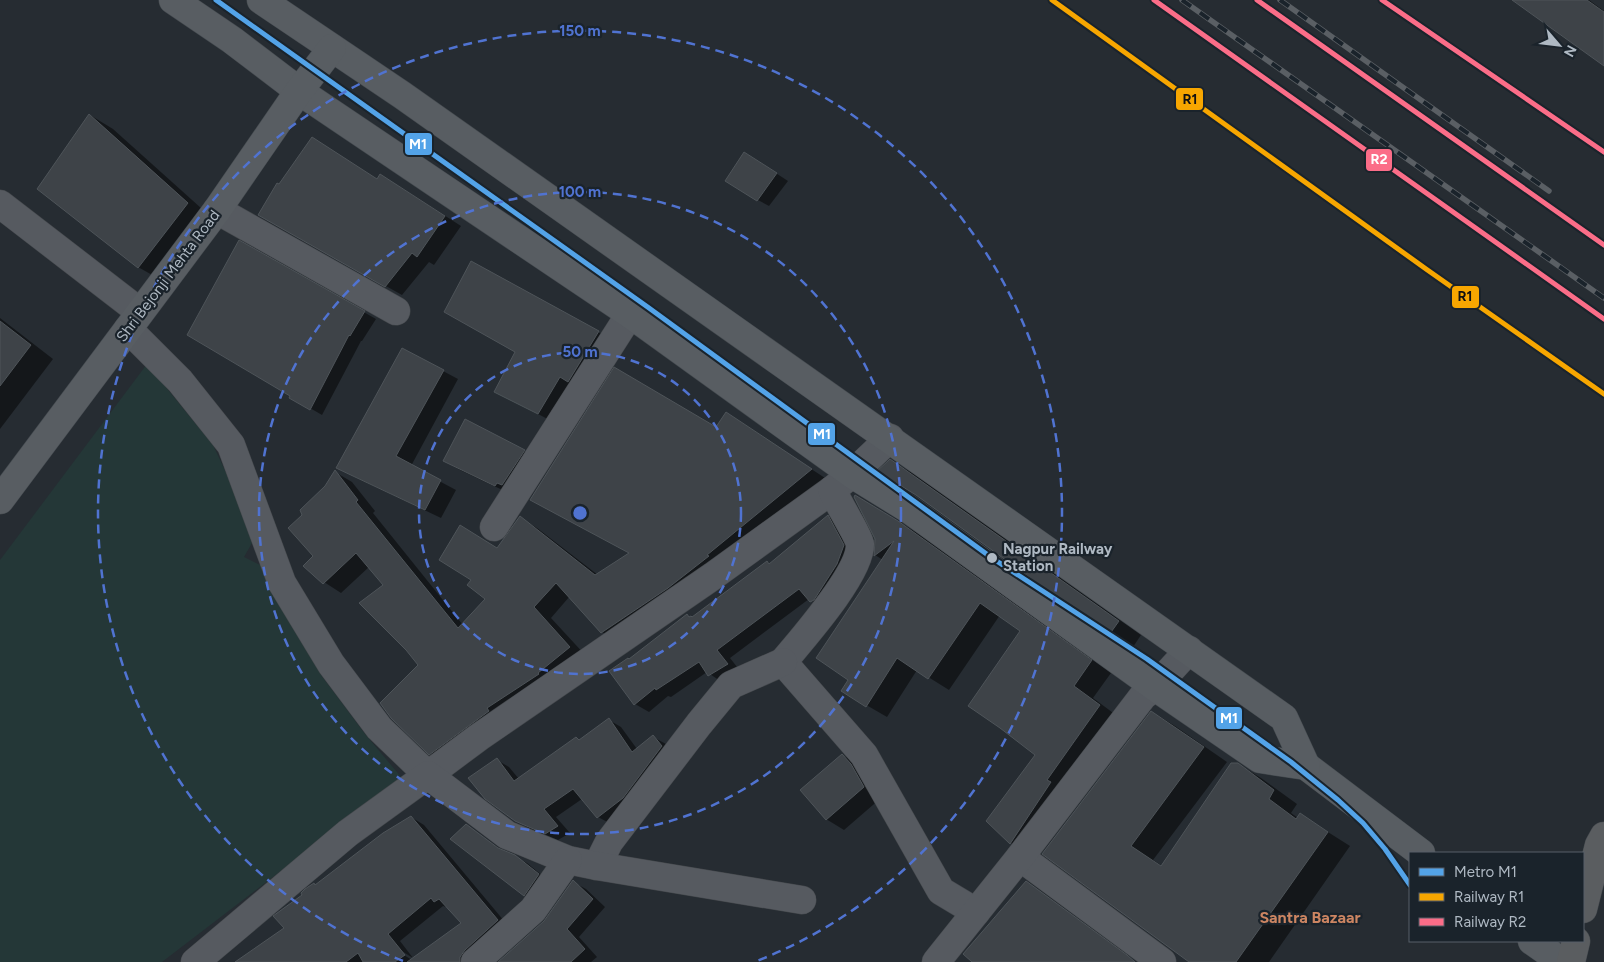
<svg xmlns="http://www.w3.org/2000/svg" width="1604" height="962" font-family="Figtree,sans-serif">
<style>
.green{fill:#243737}
.shadow{fill:#0007;fill-rule:evenodd}
.building{fill:#3e4348;stroke:#4e5459}
.lines{fill:none;stroke-linecap:round;stroke-linejoin:round}
.minor-casing{stroke:#44484c;stroke-width:29}
.major-casing{stroke:#43494e;stroke-width:29}
.highway-casing{stroke:#43484d;stroke-width:29}
.minor{stroke:#565a60;stroke-width:28}
.major{stroke:#585d62;stroke-width:28}
.highway{stroke:#5a5d60;stroke-width:28}
.rail-casing{stroke:#5a5f64;stroke-width:5.5}
.rail{stroke:#1a232b;stroke-width:4;stroke-dasharray:11;stroke-linecap:butt}
.rail-1-casing{stroke:#1a232b;stroke-width:9}
.rail-2-casing{stroke:#1a232b;stroke-width:9}
.rail-1{stroke:#f7a600;stroke-width:5}
.rail-2{stroke:#fb6d88;stroke-width:5}
.metro-1-casing{stroke:#1a232b;stroke-width:9}
.metro-1{stroke:#53a3e8;stroke-width:5}
.ring{fill:none;stroke:#5073d1;stroke-width:2.5;stroke-dasharray:9 6}
.stop-dot{fill:#afb9c3;stroke:#1a232b;stroke-width:2}
.labels{text-anchor:middle;stroke-width:4.5;stroke-linejoin:round;paint-order:stroke}
.street-label{font-size:15px;fill:#afb9c3;stroke:#1a232b}
.stop-label{font-size:15px;font-weight:bold;fill:#afb9c3;stroke:#1a232b;text-anchor:start}
.neighbourhood-label{font-size:16px;font-weight:bold;fill:#cc8562;stroke:#1a232b}
.centre{fill:#5073d1;stroke:#1a232b;stroke-width:2.5}
.ring-label{font-size:15px;text-anchor:middle;font-weight:bold;fill:#5073d1;stroke:#1a232b;stroke-width:4.5;stroke-linejoin:round;paint-order:stroke}
.line-badge{stroke:#1a232b;stroke-width:2}
.badge-label{font-size:14px;text-anchor:middle;font-weight:bold;fill:#fff}
.pale-badge-label{font-size:14px;text-anchor:middle;font-weight:bold;fill:#111}
</style>
<rect width="100%" height="100%" fill="#262c32"/>
<polygon class="green" points="147,364 213,445 256,536 244,557 262,566 321,675 365,734 402,778 162,962 0,962 0,560"/>
<g class="shadow">
<polygon points="1514,0 1589,0 1604,11 1604,65"/>
<polygon points="90,115 113,129 211,217 161,280 138,267"/>
<polygon points="312,138 378,180 397,185 461,226 434,265 429,262 402,295 259,215"/>
<polygon points="756,160 788,181 769,206 758,200"/>
<polygon points="240,242 376,319 362,341 361,341 322,415 291,397"/>
<polygon points="0,318 53,359 0,429"/>
<polygon points="598,332 619,344 559,425 496,392"/>
<polygon points="443,371 458,379 411,466 456,490 441,518 353,476"/>
<polygon points="743,424 828,480 620,642 602,632 570,596 551,618 587,657 448,764 430,754 419,665 385,585 369,567 341,593 324,582 314,556 304,515 326,487 335,472 352,482 375,511 373,513 463,625 487,599 497,549 520,518 537,528 598,575 630,553 717,429"/>
<polygon points="524,451 542,461 513,495 462,471 444,461"/>
<polygon points="891,461 914,474 1141,635 1133,647 1110,634 917,494"/>
<polygon points="876,508 919,534 1111,673 1093,698 1120,718 1031,855 1011,843 988,821 1036,755 1022,630 1000,615 949,690 917,670 887,717 842,691 850,679 883,560 875,555"/>
<polygon points="828,516 841,524 857,554 824,609 809,599 730,658 741,672 723,683 707,672 671,697 668,696 649,712 635,704 611,671 630,660 687,616 693,618 767,562 771,564"/>
<polygon points="1152,712 1175,726 1227,762 1153,860 1162,866 1238,764 1261,778 1297,804 1291,813 1298,818 1301,815 1350,846 1269,962 1191,962 1044,854"/>
<polygon points="609,720 621,727 637,749 653,737 666,744 674,754 611,824 598,817 582,799 556,817 570,833 558,840 529,828 516,820 497,760 509,767 519,779 580,741"/>
<polygon points="842,755 860,765 881,798 844,830 826,819"/>
<path d="M411 817 424 825 510 928 474 962H242L286 929 316 886ZM443 906 449 908 463 923 412 960 399 952 400 950 413 958 400 941Z"/>
<polygon points="466,825 504,852 527,863 550,882 536,902 524,895"/>
<polygon points="573,882 586,889 605,907 579,937 597,957 591,962 500,962 545,922"/>
</g>
<g class="building">
<polygon points="1512,0 1587,0 1604,12 1604,66"/>
<polygon points="89,114 188,203 138,268 37,189"/>
<polygon points="312,137 377,179 380,174 445,216 417,257 412,253 385,287 258,215 277,183 279,184"/>
<polygon points="744,152 777,173 757,201 725,181"/>
<polygon points="239,240 365,311 350,336 349,335 310,410 289,398 290,396 187,335"/>
<polygon points="471,261 599,331 568,382 560,377 538,414 494,392 515,352 444,312"/>
<polygon points="0,321 31,345 0,386"/>
<polygon points="402,348 444,370 396,456 441,480 425,510 336,468"/>
<polygon points="614,367 716,427 726,412 812,469 707,555 709,556 668,588 601,633 556,583 534,607 570,647 538,673 539,674 487,708 489,711 429,755 391,718 380,703 418,665 406,650 359,603 383,585 356,553 323,584 303,566 313,556 288,528 302,515 300,510 325,486 335,470 358,500 356,502 458,628 485,599 467,585 471,580 439,560 460,525 497,548 520,516 595,575 629,553 530,500"/>
<polygon points="465,419 525,450 502,485 497,483 495,486 443,461"/>
<polygon points="890,459 1119,621 1109,635 916,495 877,471"/>
<polygon points="855,495 898,521 1092,660 1074,686 1100,705 1047,780 1051,782 1010,844 986,821 1035,755 1000,728 968,706 1020,631 980,603 928,679 897,658 866,707 841,691 848,680 816,658 894,541 874,556 875,539 854,497"/>
<polygon points="828,515 844,545 837,564 814,600 810,602 799,589 717,650 728,664 708,676 699,662 656,690 655,688 634,705 609,671 628,658 629,659 687,614 689,617 691,616 692,617 767,561 769,564"/>
<polygon points="1151,711 1204,747 1131,846 1161,866 1231,763 1238,763 1274,790 1269,799 1296,819 1300,813 1328,832 1236,962 1189,962 1042,854"/>
<polygon points="609,718 632,752 653,735 662,746 623,798 597,818 573,789 544,809 558,826 545,834 515,821 485,799 468,778 497,758 514,781 576,737 579,740"/>
<polygon points="842,754 851,764 864,787 826,820 800,790"/>
<polygon points="411,816 498,920 465,950 460,957 460,962 407,962 461,923 439,899 434,902 431,898 388,934 405,955 395,962 363,962 358,953 346,962 235,962 284,928 273,916 302,895 301,893 305,889 314,883 315,885 383,833"/>
<polygon points="466,824 498,848 515,855 539,874 524,896 450,839"/>
<polygon points="573,880 593,899 567,929 585,949 571,962 498,962 544,921"/>
<polygon points="1026,881 1127,955 1135,962 972,962 963,954"/>
</g>
<g class="lines">
<g class="minor-casing">
<g id="minor">
<polyline points="0,204 140,312"/>
<polyline points="217,210 396,311"/>
<polyline points="128,329 180,381 231,445 282,583 331,664 379,728 428,775 479,737 713,576 832,490 852,474 890,438"/>
<path d="M832 490C836 499 860 539 860 544 861 573 802 639 783 662L864 755 941 891 976 912"/>
<polyline points="494,527 630,314"/>
<polyline points="1020,857 1162,962"/>
<polyline points="597,866 609,842 699,724 731,685 783,662"/>
<polyline points="195,962 348,833 428,775 507,835 568,860 597,866 802,900"/>
<polyline points="475,962 533,910 568,860"/>
<polyline points="936,962 1020,857 1143,696 1155,687 1189,650"/>
</g>
</g>
<g class="major-casing">
<g id="major">
<polyline points="173,0 232,40 299,91 630,314 852,474 907,508 1155,687 1260,759 1306,766 1421,853"/>
<polyline points="261,0 402,95 1284,718 1306,766"/>
<polyline points="0,500 217,210 299,91 332,48"/>
<polyline points="1532,941 1562,962"/>
</g>
</g>
<g class="highway-casing">
<g id="highway">
<polyline points="1583,909 1599,845 1604,836"/>
<polyline points="1571,962 1576,941"/>
</g>
</g>
<use href="#minor" class="minor"/>
<use href="#major" class="major"/>
<use href="#highway" class="highway"/>
<g class="rail-casing">
<g id="rail">
<polyline points="1052,0 1426,269 1604,394"/>
<polyline points="1154,0 1509,251"/>
<polyline points="1182,0 1604,298"/>
<polyline points="1257,0 1604,245"/>
<polyline points="1280,0 1549,191"/>
</g>
</g>
<use href="#rail" class="rail"/>
<g class="rail-1-casing">
<polyline id="rail-1" points="1052,0 1426,269 1604,394"/>
</g>
<g class="rail-2-casing">
<g id="rail-2">
<polyline points="1154,0 1604,319"/>
<polyline points="1257,0 1604,245"/>
<polyline points="1382,0 1604,152"/>
</g>
</g>
<use href="#rail-1" class="rail-1"/>
<use href="#rail-2" class="rail-2"/>
<g class="metro-1-casing">
<polyline id="metro-1" points="216,0 649,308 992,558 1147,659 1291,762 1338,800 1363,823 1385,849 1410,885"/>
</g>
<use href="#metro-1" class="metro-1"/>
</g>
<g class="ring">
<circle cx="580" cy="513" r="161"/>
<circle cx="580" cy="513" r="321"/>
<path d="M403 961A482 482 0 1 1 757 961"/>
</g>
<circle class="stop-dot" cx="992" cy="558" r="6"/>
<g class="labels">
<g class="street-label">
<text transform="translate(168 276) rotate(-53)" y="5">Shri Bejonji Mehta Road</text>
</g>
<g class="stop-label">
<text x="1003" y="554">Nagpur Railway<tspan x="1003" dy="17">Station</tspan></text>
</g>
<g class="neighbourhood-label">
<text x="1310" y="923">Santra Bazaar</text>
</g>
</g>
<circle cx="580" cy="513" r="8" class="centre"/>
<g class="ring-label">
<text x="580" y="36">150 m</text>
<text x="580" y="197">100 m</text>
<text x="580" y="357">50 m</text>
</g>
<g class="line-badge">
<rect x="1175" y="87" width="29" height="24" rx="5" fill="#f7a600"/>
<rect x="404" y="132" width="29" height="24" rx="5" fill="#53a3e8"/>
<rect x="1365" y="148" width="28" height="24" rx="5" fill="#fb6d88"/>
<rect x="1451" y="285" width="29" height="24" rx="5" fill="#f7a600"/>
<rect x="807" y="422" width="29" height="24" rx="5" fill="#53a3e8"/>
<rect x="1215" y="706" width="28" height="24" rx="5" fill="#53a3e8"/>
</g>
<g class="badge-label">
<text x="418" y="149">M1</text>
<text x="1379" y="164">R2</text>
<text x="822" y="439">M1</text>
<text x="1229" y="723">M1</text>
</g>
<g class="pale-badge-label">
<text x="1190" y="104">R1</text>
<text x="1465" y="301">R1</text>
</g>
<rect x="1409" y="852" width="175" height="90" fill="#1a232b" stroke="#565f68"/>
<rect x="1419" y="868" width="25" height="8" fill="#53a3e8" stroke="#565f68"/>
<text x="1454" y="877" font-size="15" fill="#afb9c3">Metro M1</text>
<rect x="1419" y="893" width="25" height="8" fill="#f7a600" stroke="#565f68"/>
<text x="1454" y="902" font-size="15" fill="#afb9c3">Railway R1</text>
<rect x="1419" y="918" width="25" height="8" fill="#fb6d88" stroke="#565f68"/>
<text x="1454" y="927" font-size="15" fill="#afb9c3">Railway R2</text>
<g transform="translate(1559 45) rotate(118)" stroke="#1a232b" stroke-width="4" paint-order="stroke">
<path d="M0-4L9 19L0 12L-9 19Z" fill="#afb9c3"/>
<text y="-8" font-size="14" font-weight="bold" text-anchor="middle" fill="#afb9c3">N</text>
</g>
</svg>
